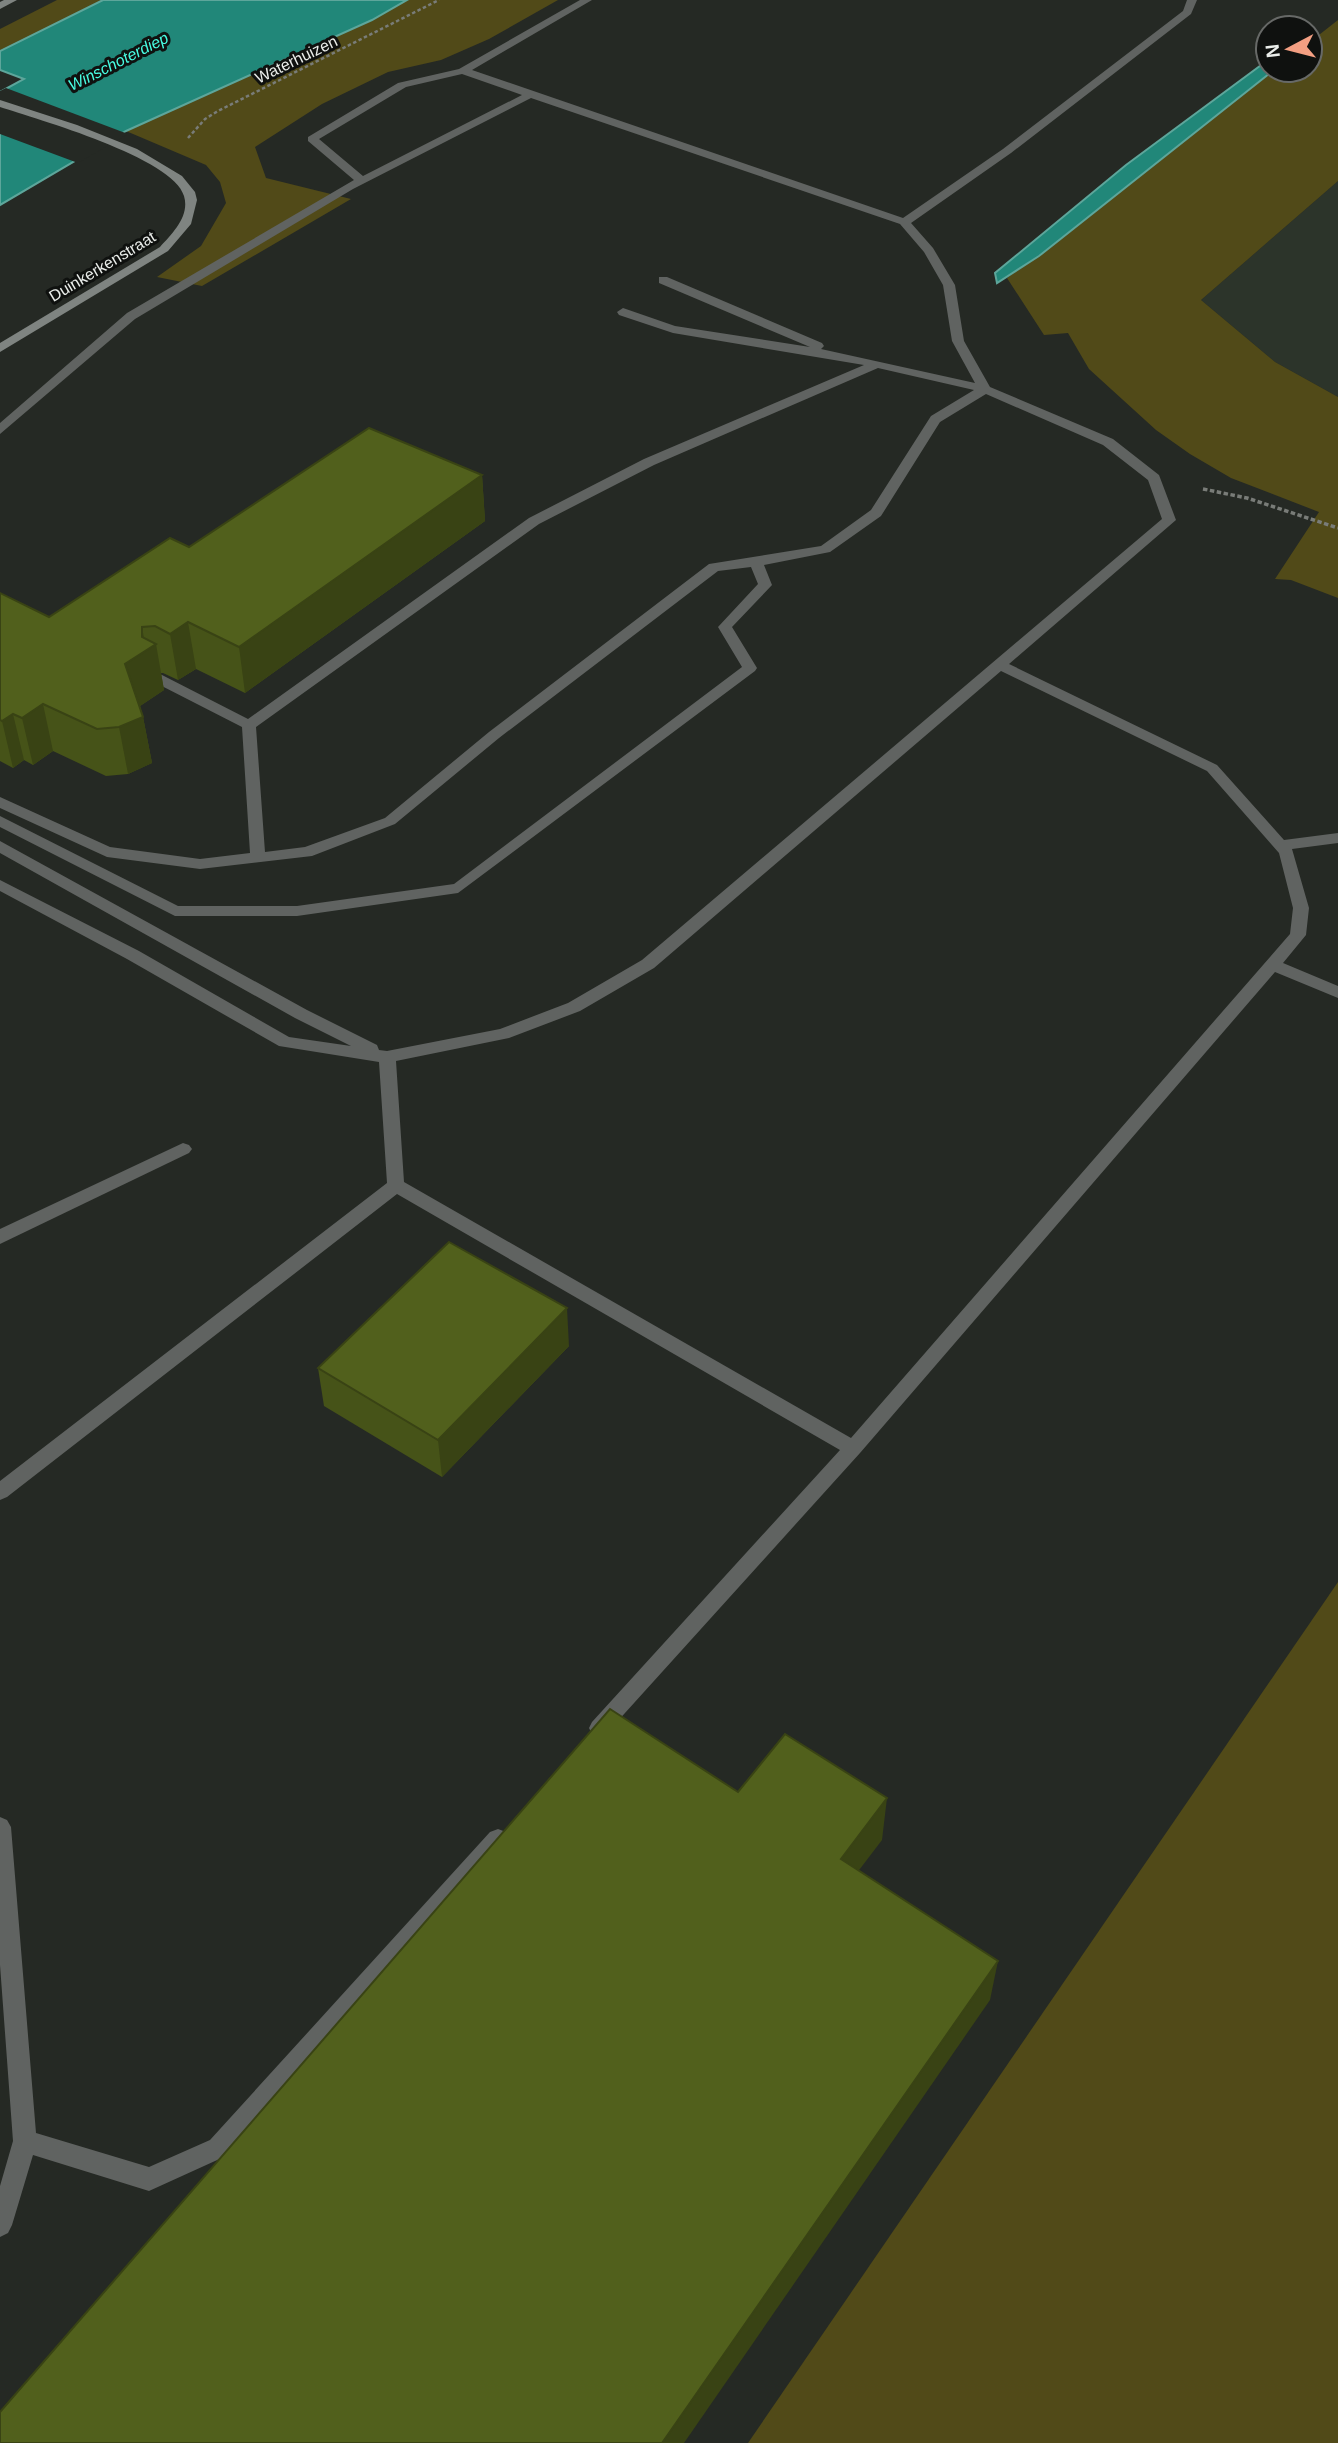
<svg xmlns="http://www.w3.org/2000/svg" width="1338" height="2443" font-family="Helvetica,sans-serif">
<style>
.built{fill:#2c342a}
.green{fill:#514a18}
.water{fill:#218779;stroke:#5da69b;stroke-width:2}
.pier{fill:#252924}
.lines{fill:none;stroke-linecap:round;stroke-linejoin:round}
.path-far1{stroke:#797c78;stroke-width:2.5;stroke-dasharray:3.5 2.5;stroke-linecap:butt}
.path{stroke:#797c78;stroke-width:3.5;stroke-dasharray:4.5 2.5;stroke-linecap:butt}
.service{fill:#606361;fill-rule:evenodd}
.secondary{fill:#7f8481;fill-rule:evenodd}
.wall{fill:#465318}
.shaded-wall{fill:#394314}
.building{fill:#51601c;stroke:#394314;stroke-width:2}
.labels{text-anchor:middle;stroke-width:6;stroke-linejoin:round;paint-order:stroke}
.far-street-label{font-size:16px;fill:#eaedea;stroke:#0f110f}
.far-water-label{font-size:16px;font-style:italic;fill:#48fce2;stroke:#0f110f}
</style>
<rect width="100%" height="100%" fill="#252924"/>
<polygon class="built" points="1338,181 1338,397 1275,362 1201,300"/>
<g class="green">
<polygon points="57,0 103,0 0,51 0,29"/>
<polygon points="407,0 558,0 489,39 441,60 388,72 322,104 255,147 266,178 351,199 202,286 157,277 201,246 226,203 220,182 206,165 126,131 372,20"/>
<polygon points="1338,20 1338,181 1201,300 1275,362 1338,397 1338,598 1291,580 1275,579 1319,512 1231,478 1190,454 1156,430 1089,369 1068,333 1044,335 1007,278 1274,70 1310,70 1310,42"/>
<polygon points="1338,1582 1338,2443 748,2443"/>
</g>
<g class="water">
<polygon points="103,0 407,0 372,20 126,131 0,205 0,92 24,79 0,70 0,51"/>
<polygon points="1268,60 1268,70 1274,70 1039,256 997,283 995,273 1126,165"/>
</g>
<polygon class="pier" points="6,88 128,134 78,163 0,134 0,91"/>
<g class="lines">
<polyline class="path-far1" points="188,138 205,119 218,111 439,0"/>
<polyline class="path" points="1203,489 1247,498 1338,528"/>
<g class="service">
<path d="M580 0H592L472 70 903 218 1003 149 1183 11 1187 0H1197L1191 14 1011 153 911 223 933 248 955 285 964 341 990 387 1113 439 1159 475 1176 520 1009 664 1217 765 1284 840 1338 833V843L1292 849 1309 908 1306 935 1283 963 1338 986V998L1275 972 860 1453 606 1734 599 1737 592 1734 589 1728 592 1722 840 1450 397 1194 7 1497 0 1500V1481L387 1183 379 1062 279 1046 127 959 0 891V880L139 951 289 1037 351 1046 295 1018 0 853V841L307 1010 377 1045 379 1050 387 1051 500 1029 568 1003 642 960 1162 519 1148 480 1103 445 986 394 940 422 881 516 830 552 764 565 772 585 732 627 757 668 755 671 458 893 297 916H175L0 827V816L178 906H297L454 884 742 667 718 627 758 584 751 567 718 571 499 738 395 824 312 856 200 869 107 857 0 808V797L110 847 200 859 250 853 242 727 152 681V675H162L248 719 529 518 644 459 864 365 673 333 619 315 617 312 623 308 675 326 810 347 659 283V277H667L822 343 824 346 821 349 975 383 952 341 943 285 924 252 900 224 531 98 353 189 135 319 0 434V423L127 313 354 180 308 141V137L398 83 459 69ZM462 74 522 95 363 176 319 139 406 87ZM878 368 974 390 931 416 871 510 821 546 709 564 489 732 385 818 305 847 265 852 256 727 539 524 654 465ZM1001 671 1207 771 1279 853 1293 908 1290 934 851 1438 404 1182 396 1061 509 1038 580 1011 654 968Z"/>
<polygon points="183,1143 189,1145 192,1149 189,1153 0,1244 0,1229"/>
<polygon points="0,1817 7,1820 11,1827 36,2133 149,2167 210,2140 490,1832 498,1829 506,1832 509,1839 506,1846 226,2156 149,2191 33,2155 12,2225 8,2233 0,2237 0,2186 13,2141 0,1965"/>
</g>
<g class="secondary">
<polygon points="4,0 17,0 0,9 0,2"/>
<path d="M0 100 77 125 137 149 182 176 195 192 197 200 191 224 168 251 0 352V343L160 247C173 233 190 216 184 196 174 158 37 119 0 107Z"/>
</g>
</g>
<g class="wall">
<polygon points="482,475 485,521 245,693 196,669 178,680 163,673 161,673 164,690 140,706 143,717 152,763 128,774 106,776 53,751 33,765 24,760 13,768 0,761 0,593 49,617 189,547"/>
<polygon points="569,1346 442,1477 324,1406 318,1368"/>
</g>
<g class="shaded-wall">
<polygon points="482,475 485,521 245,693 239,647"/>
<polygon points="188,622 196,669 178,680 170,634"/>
<polygon points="142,627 146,650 156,644 164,690 134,710 125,664 142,637"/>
<polygon points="43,704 53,751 33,765 22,718"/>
<polygon points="13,714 24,760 13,768 2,721"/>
<polygon points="143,717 152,763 128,774 119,727"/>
<polygon points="567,1308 569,1346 442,1477 438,1440"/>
<polygon points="887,1798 882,1840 837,1899 841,1859"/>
<polygon points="998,1961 990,2000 684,2443 662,2443"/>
</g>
<g class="building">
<polygon points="369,428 482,475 239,647 188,622 170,634 155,626 142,627 142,637 156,644 125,664 143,717 119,727 97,729 43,704 22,718 13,714 2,721 0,720 0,593 49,617 170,538 189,547"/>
<polygon points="449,1242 567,1308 438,1440 318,1368"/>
<polygon points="610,1709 738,1792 785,1734 887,1798 841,1859 998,1961 662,2443 0,2443 0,2412"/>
</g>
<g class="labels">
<g class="far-street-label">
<text transform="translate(296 59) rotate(-26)" y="6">Waterhuizen</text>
<text transform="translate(102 266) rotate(-31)" y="6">Duinkerkenstraat</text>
</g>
<g class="far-water-label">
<text transform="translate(118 61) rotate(-27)" y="6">Winschoterdiep</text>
</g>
</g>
<g transform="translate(1289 49) rotate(263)"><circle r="33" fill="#0f110f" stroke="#676967" stroke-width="2"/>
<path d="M0-5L12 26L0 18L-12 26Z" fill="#f39f82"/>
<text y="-10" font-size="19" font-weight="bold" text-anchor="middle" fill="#eaedea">N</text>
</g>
</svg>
